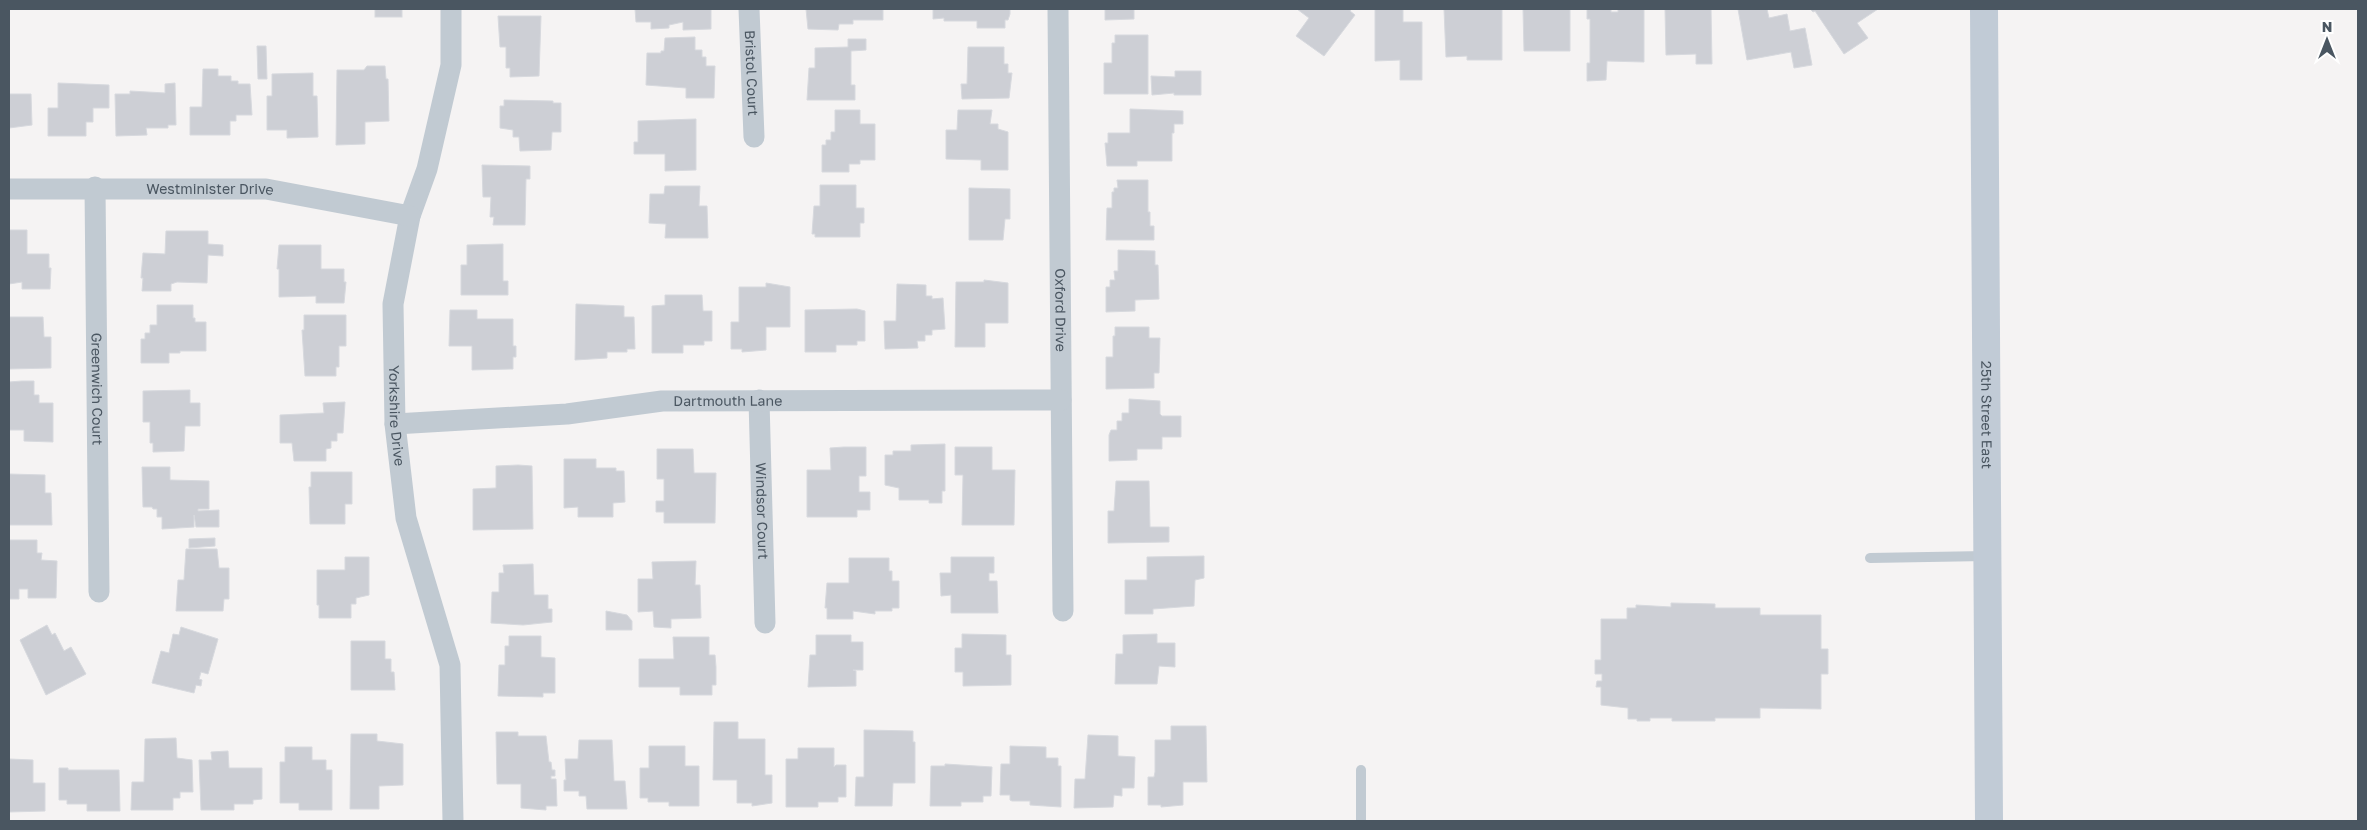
<svg xmlns="http://www.w3.org/2000/svg" width="2367" height="830" font-family="'Golos Text',sans-serif">
<style>
.building{fill:#cdcfd5;stroke:#d7d9de}
.lines{fill:none;stroke-linecap:round;stroke-linejoin:round}
.lane{stroke:#c1cad2;stroke-width:10}
.street{stroke:#c1cad2;stroke-width:21}
.secondary{stroke:#c1cbd6;stroke-width:28}
.labels{text-anchor:middle;stroke-width:4;stroke-linejoin:round;paint-order:stroke}
.street-label{font-size:14px;fill:#4a5661;stroke:#fff}
</style>
<rect width="100%" height="100%" fill="#f5f3f3"/>
<g class="building">
<rect x="375" y="9" width="27" height="8"/>
<polygon points="635,9 711,9 711,29 683,30 683,22 669,25 669,28 651,29 651,22 636,22"/>
<polygon points="806,9 883,9 883,20 853,20 853,24 839,24 838,30 808,29"/>
<polygon points="933,9 1010,9 1010,14 1008,20 1005,20 1005,28 977,28 977,21 944,21 944,18 933,19"/>
<polygon points="1105,9 1134,9 1134,19 1105,20"/>
<polygon points="1297,9 1351,9 1350,11 1355,15 1324,56 1296,36 1309,18"/>
<polygon points="1375,9 1403,9 1403,22 1422,22 1422,80 1400,80 1400,60 1375,61"/>
<polygon points="1444,9 1502,9 1502,60 1467,60 1467,56 1446,57"/>
<polygon points="1523,9 1570,9 1570,51 1524,51"/>
<polygon points="1587,9 1611,9 1611,12 1618,12 1618,9 1644,9 1644,62 1607,61 1606,80 1587,81 1587,63 1590,63 1590,19 1587,19"/>
<polygon points="1665,9 1711,9 1712,64 1696,64 1696,54 1666,55"/>
<polygon points="1738,9 1767,9 1769,18 1787,14 1790,31 1805,28 1812,65 1794,68 1791,52 1747,60"/>
<polygon points="1810,9 1878,9 1857,23 1868,38 1844,54 1815,11 1813,12"/>
<polygon points="498,16 541,16 539,76 510,77 510,68 506,68 506,47 500,47"/>
<polygon points="1115,35 1148,35 1148,94 1104,94 1104,63 1112,63 1112,43 1115,43"/>
<polygon points="695,37 695,50 702,50 702,57 706,57 706,66 715,66 714,98 686,98 686,88 646,85 647,53 661,53 661,51 664,51 665,38"/>
<polygon points="848,39 866,39 866,50 851,51 851,85 855,85 855,100 807,100 809,68 815,68 815,48 848,47"/>
<polygon points="257,46 266,46 267,79 258,79"/>
<polygon points="968,47 1004,47 1004,64 1008,64 1008,73 1012,73 1009,98 962,99 961,84 967,84"/>
<polygon points="367,66 385,66 386,79 388,79 389,121 365,122 365,144 336,145 337,70 364,70"/>
<polygon points="203,69 218,69 218,76 231,76 231,81 238,81 238,84 250,84 252,115 236,115 236,121 230,121 230,135 190,135 190,107 202,107"/>
<polygon points="1175,71 1201,71 1201,95 1174,95 1174,93 1152,95 1151,76 1175,77"/>
<polygon points="313,73 313,96 317,96 318,137 287,138 287,130 267,130 267,96 272,96 272,74"/>
<polygon points="58,83 109,85 109,108 93,108 93,122 86,122 86,136 48,136 48,108 58,108"/>
<polygon points="175,83 176,125 168,125 168,128 146,128 147,135 116,136 115,94 130,94 130,91 165,93 165,84"/>
<polygon points="9,94 31,94 32,125 9,128"/>
<polygon points="504,100 553,101 553,103 561,103 561,132 552,132 551,150 520,151 519,137 513,137 513,130 500,128 500,106 504,106"/>
<polygon points="1130,109 1183,111 1183,124 1174,124 1174,133 1172,133 1172,161 1137,161 1137,166 1107,166 1105,143 1108,143 1108,133 1130,133"/>
<polygon points="835,110 860,110 860,124 875,124 875,160 860,160 860,164 849,164 849,172 822,172 822,145 826,145 826,140 831,140 831,132 835,132"/>
<polygon points="958,110 992,110 990,124 998,124 998,129 1008,132 1008,170 981,170 981,160 946,159 946,130 957,130"/>
<polygon points="696,119 696,170 665,171 665,154 634,154 634,142 638,142 638,121"/>
<polygon points="482,165 530,166 530,179 526,179 525,225 493,225 494,217 490,217 491,197 483,197"/>
<polygon points="1117,180 1148,180 1148,212 1150,212 1150,226 1154,226 1154,240 1106,240 1107,208 1112,208 1112,192 1114,192 1114,188 1118,188"/>
<polygon points="820,185 856,185 856,208 864,208 864,223 860,223 860,237 815,237 815,234 812,234 814,206 820,206"/>
<polygon points="665,186 700,186 699,206 707,206 708,238 665,238 666,224 649,223 650,194 664,194"/>
<polygon points="969,188 1010,189 1010,219 1005,219 1003,240 969,240"/>
<polygon points="9,230 27,230 27,254 49,254 49,268 51,268 50,289 22,289 22,282 9,284"/>
<polygon points="166,231 208,231 208,244 223,245 223,256 208,255 207,283 177,282 171,284 171,291 142,291 143,278 141,278 143,253 165,254"/>
<polygon points="503,244 503,281 508,281 508,295 461,295 461,265 467,265 467,245"/>
<polygon points="279,245 321,245 321,269 344,269 344,282 346,282 344,303 316,303 316,296 279,297 279,269 277,269"/>
<polygon points="1118,250 1155,251 1155,265 1158,265 1159,299 1135,300 1135,311 1106,312 1106,287 1110,287 1110,280 1115,280 1114,271 1118,271"/>
<polygon points="984,280 1008,283 1008,323 985,323 985,347 955,347 956,282 984,282"/>
<polygon points="766,283 790,287 790,327 766,327 766,350 742,352 742,349 731,349 731,322 739,322 739,287 766,287"/>
<polygon points="897,284 926,285 926,296 932,296 932,299 943,298 945,329 932,330 932,335 925,335 925,341 917,341 918,348 885,349 884,321 896,321"/>
<polygon points="665,295 702,295 703,311 712,311 712,341 704,341 704,345 683,345 683,353 652,353 652,306 665,305"/>
<polygon points="576,304 624,306 624,317 634,317 635,349 627,349 627,352 607,352 607,358 575,360"/>
<polygon points="157,305 193,305 193,318 195,318 195,322 206,322 206,351 180,351 180,353 169,353 169,363 141,363 141,339 145,339 145,333 150,333 150,325 157,325"/>
<polygon points="857,309 865,311 865,341 857,341 857,345 836,345 836,352 805,352 805,310"/>
<polygon points="450,310 477,310 477,319 513,319 513,346 516,346 516,357 513,357 513,369 472,370 472,346 449,346"/>
<polygon points="304,315 346,315 346,346 339,346 339,367 336,367 336,376 305,376 302,330 304,330"/>
<polygon points="9,317 43,317 44,337 51,337 51,368 9,369"/>
<polygon points="1115,327 1149,327 1149,338 1160,338 1159,373 1154,373 1154,388 1106,389 1106,357 1113,357 1113,336 1115,336"/>
<polygon points="22,381 34,381 34,395 39,395 39,403 53,403 53,442 24,441 24,430 9,430 9,382"/>
<polygon points="190,390 190,403 200,403 200,426 185,426 184,451 153,452 153,443 150,443 150,422 143,422 143,391"/>
<polygon points="1129,399 1160,401 1160,414 1162,416 1181,416 1181,437 1162,437 1162,449 1137,449 1137,460 1109,461 1109,435 1111,430 1117,430 1117,421 1122,421 1122,413 1129,413"/>
<polygon points="345,402 343,433 337,433 337,441 331,441 331,448 326,449 326,461 294,461 292,443 280,443 280,415 324,413 323,403"/>
<polygon points="945,444 945,491 942,491 942,503 929,503 929,500 899,500 899,488 885,485 885,455 893,455 893,451 911,451 911,445"/>
<polygon points="844,447 866,447 866,476 859,476 859,492 870,492 870,510 857,510 857,517 807,517 807,470 831,470 830,448"/>
<polygon points="955,447 992,447 992,470 1015,470 1014,525 962,525 963,475 955,475"/>
<polygon points="657,449 693,449 694,473 716,473 715,523 664,523 664,512 656,512 656,501 664,501 664,479 657,479"/>
<polygon points="564,459 596,459 596,468 616,468 616,471 624,471 625,502 613,503 613,517 578,517 578,507 564,508"/>
<polygon points="518,465 532,466 533,529 473,530 473,489 496,488 496,466"/>
<polygon points="142,467 170,467 170,480 209,481 209,509 198,509 198,511 219,510 219,527 196,527 194,515 194,527 162,529 162,517 157,517 157,509 153,509 152,507 143,507"/>
<polygon points="311,472 352,472 352,504 345,504 345,524 310,524 309,487 311,487"/>
<polygon points="9,474 45,475 45,493 51,493 52,525 9,525"/>
<polygon points="1116,481 1149,481 1150,527 1169,527 1169,542 1108,543 1108,511 1114,511"/>
<polygon points="215,538 215,546 189,548 189,539"/>
<polygon points="9,540 37,540 37,553 42,553 41,560 57,561 56,598 28,598 28,589 19,589 19,599 9,599"/>
<polygon points="186,549 217,549 219,568 229,568 229,599 224,599 223,611 176,611 178,580 184,580"/>
<polygon points="1204,556 1204,578 1195,580 1194,606 1153,609 1153,614 1125,614 1125,580 1147,580 1147,557"/>
<polygon points="345,557 369,557 369,595 356,598 356,604 351,604 351,618 319,618 319,605 317,605 317,570 345,570"/>
<polygon points="951,557 994,557 994,573 989,573 989,581 997,581 998,613 951,613 951,595 941,596 940,573 951,573"/>
<polygon points="849,558 889,558 889,571 892,571 892,581 899,581 899,608 892,608 892,611 875,611 875,614 853,611 853,619 827,619 827,608 825,608 827,583 849,583"/>
<polygon points="696,561 695,585 700,585 701,618 671,619 671,628 654,627 653,611 638,612 638,579 653,579 652,562"/>
<polygon points="533,564 534,595 548,595 548,609 552,609 552,622 523,625 491,623 492,592 499,592 499,573 504,573 503,565"/>
<polygon points="1671,603 1715,604 1715,608 1760,608 1760,615 1821,615 1821,649 1828,649 1828,674 1821,674 1821,709 1760,708 1760,718 1715,718 1715,721 1672,721 1672,718 1650,718 1650,721 1637,721 1637,719 1628,719 1628,708 1601,705 1601,687 1596,687 1597,681 1602,681 1602,674 1595,674 1595,660 1601,660 1601,619 1627,619 1627,608 1636,608 1636,605 1671,607"/>
<polygon points="606,611 627,615 632,621 632,630 606,630"/>
<polygon points="47,625 52,635 55,633 64,651 71,647 86,674 46,695 20,640"/>
<polygon points="181,627 218,639 208,674 201,672 199,679 202,680 201,686 196,685 194,693 152,683 161,651 169,653 173,634 179,635"/>
<polygon points="962,634 1006,635 1006,655 1011,655 1011,685 963,686 963,672 955,672 955,648 962,648"/>
<polygon points="1157,634 1157,643 1175,643 1175,667 1159,666 1157,684 1115,684 1116,654 1123,654 1123,635"/>
<polygon points="816,635 851,635 851,642 863,642 863,670 853,670 856,671 856,686 808,687 810,655 816,655"/>
<polygon points="509,636 541,636 541,657 555,658 555,693 543,693 543,697 498,696 499,665 505,665 505,646 509,646"/>
<polygon points="673,637 709,637 709,655 715,655 716,667 716,685 712,685 712,695 680,695 680,687 639,687 639,659 674,659"/>
<polygon points="351,641 385,641 385,659 391,659 391,672 394,672 395,690 351,690"/>
<polygon points="714,722 738,722 738,739 765,739 765,775 772,775 772,803 752,806 752,803 737,803 737,780 713,780"/>
<polygon points="1171,726 1206,726 1207,782 1183,782 1183,805 1161,807 1161,805 1148,805 1148,777 1154,777 1155,772 1155,740 1171,740"/>
<polygon points="864,730 913,731 913,742 915,742 915,783 893,783 892,806 855,806 856,777 864,777"/>
<polygon points="496,732 518,732 518,736 546,736 549,762 551,762 552,770 555,770 555,776 551,776 551,779 556,779 557,806 546,806 546,810 521,808 521,784 497,784"/>
<polygon points="351,734 377,734 377,741 403,744 403,785 379,786 379,809 350,809"/>
<polygon points="1088,735 1118,736 1118,756 1135,757 1134,788 1122,788 1122,796 1114,795 1113,807 1074,808 1075,779 1085,779"/>
<polygon points="176,738 177,758 192,760 193,792 180,792 180,798 173,798 173,810 131,810 132,782 144,782 145,739"/>
<polygon points="579,740 612,740 614,781 625,781 627,809 587,809 586,796 579,796 579,791 564,791 564,780 566,780 565,759 578,759"/>
<polygon points="649,746 685,746 685,766 699,766 699,806 669,806 669,802 648,802 648,798 640,798 640,768 649,768"/>
<polygon points="1010,746 1046,747 1046,758 1058,758 1058,766 1061,766 1061,807 1030,805 1030,801 1012,801 1010,800 1010,795 1000,795 1001,764 1010,764"/>
<polygon points="285,747 312,747 312,760 326,760 326,770 332,770 332,810 299,810 299,803 280,803 280,762 285,762"/>
<polygon points="798,748 834,748 834,767 836,765 846,765 846,797 838,797 838,802 818,802 818,807 786,807 786,759 798,759"/>
<polygon points="228,751 229,768 262,768 262,799 253,800 253,804 234,804 234,810 201,810 199,760 212,760 211,752"/>
<polygon points="9,759 33,760 33,783 45,783 45,811 9,812"/>
<polygon points="945,764 992,767 991,796 983,796 983,802 961,802 961,806 930,806 931,766 945,766"/>
<polygon points="59,768 68,768 68,770 119,770 120,811 87,811 87,804 67,804 67,800 59,800"/>
</g>
<g class="lines">
<g class="lane">
<polyline points="1870,558 1986,556"/>
<polyline points="1361,770 1361,821"/>
</g>
<g class="street">
<path id="s1" d="M451 9V65L427 169 410 216 393 304 395 424 406 518 450 665 453 821"/>
<path id="s2" d="M749 9 754 137"/>
<path id="s3" d="M1058 9 1063 611"/>
<path id="s4" d="M95 187 99 592"/>
<path id="s5" d="M9 189H266L410 216"/>
<path id="s6" d="M759 400 765 623"/>
<path id="s7" d="M395 424 567 414 662 401 1061 400"/>
</g>
<path class="secondary" id="s8" d="M1984 9 1989 821"/>
</g>
<g class="labels">
<g class="street-label">
<text dy="5" stroke="none"><textPath href="#s2" startOffset="64">Bristol Court</textPath></text>
<text dy="5" stroke="none"><textPath href="#s5" startOffset="201">Westminister Drive</textPath></text>
<text dy="5" stroke="none"><textPath href="#s3" startOffset="301">Oxford Drive</textPath></text>
<text dy="5" stroke="none"><textPath href="#s4" startOffset="202">Greenwich Court</textPath></text>
<text dy="5" stroke="none"><textPath href="#s7" startOffset="334">Dartmouth Lane</textPath></text>
<text dy="5" stroke="none"><textPath href="#s1" startOffset="414">Yorkshire Drive</textPath></text>
<text dy="5" stroke="none"><textPath href="#s8" startOffset="406">25th Street East</textPath></text>
<text dy="5" stroke="none"><textPath href="#s6" startOffset="111">Windsor Court</textPath></text>
</g>
</g>
<rect width="2367" height="830" fill="none" stroke="#4a5661" stroke-width="20"/>
<g transform="translate(2327 40)" stroke="#ffffff" stroke-width="4" paint-order="stroke">
<path d="M0-4L9 19L0 12L-9 19Z" fill="#4a5661"/>
<text y="-8" font-size="14" font-weight="bold" text-anchor="middle" fill="#4a5661">N</text>
</g>
</svg>
